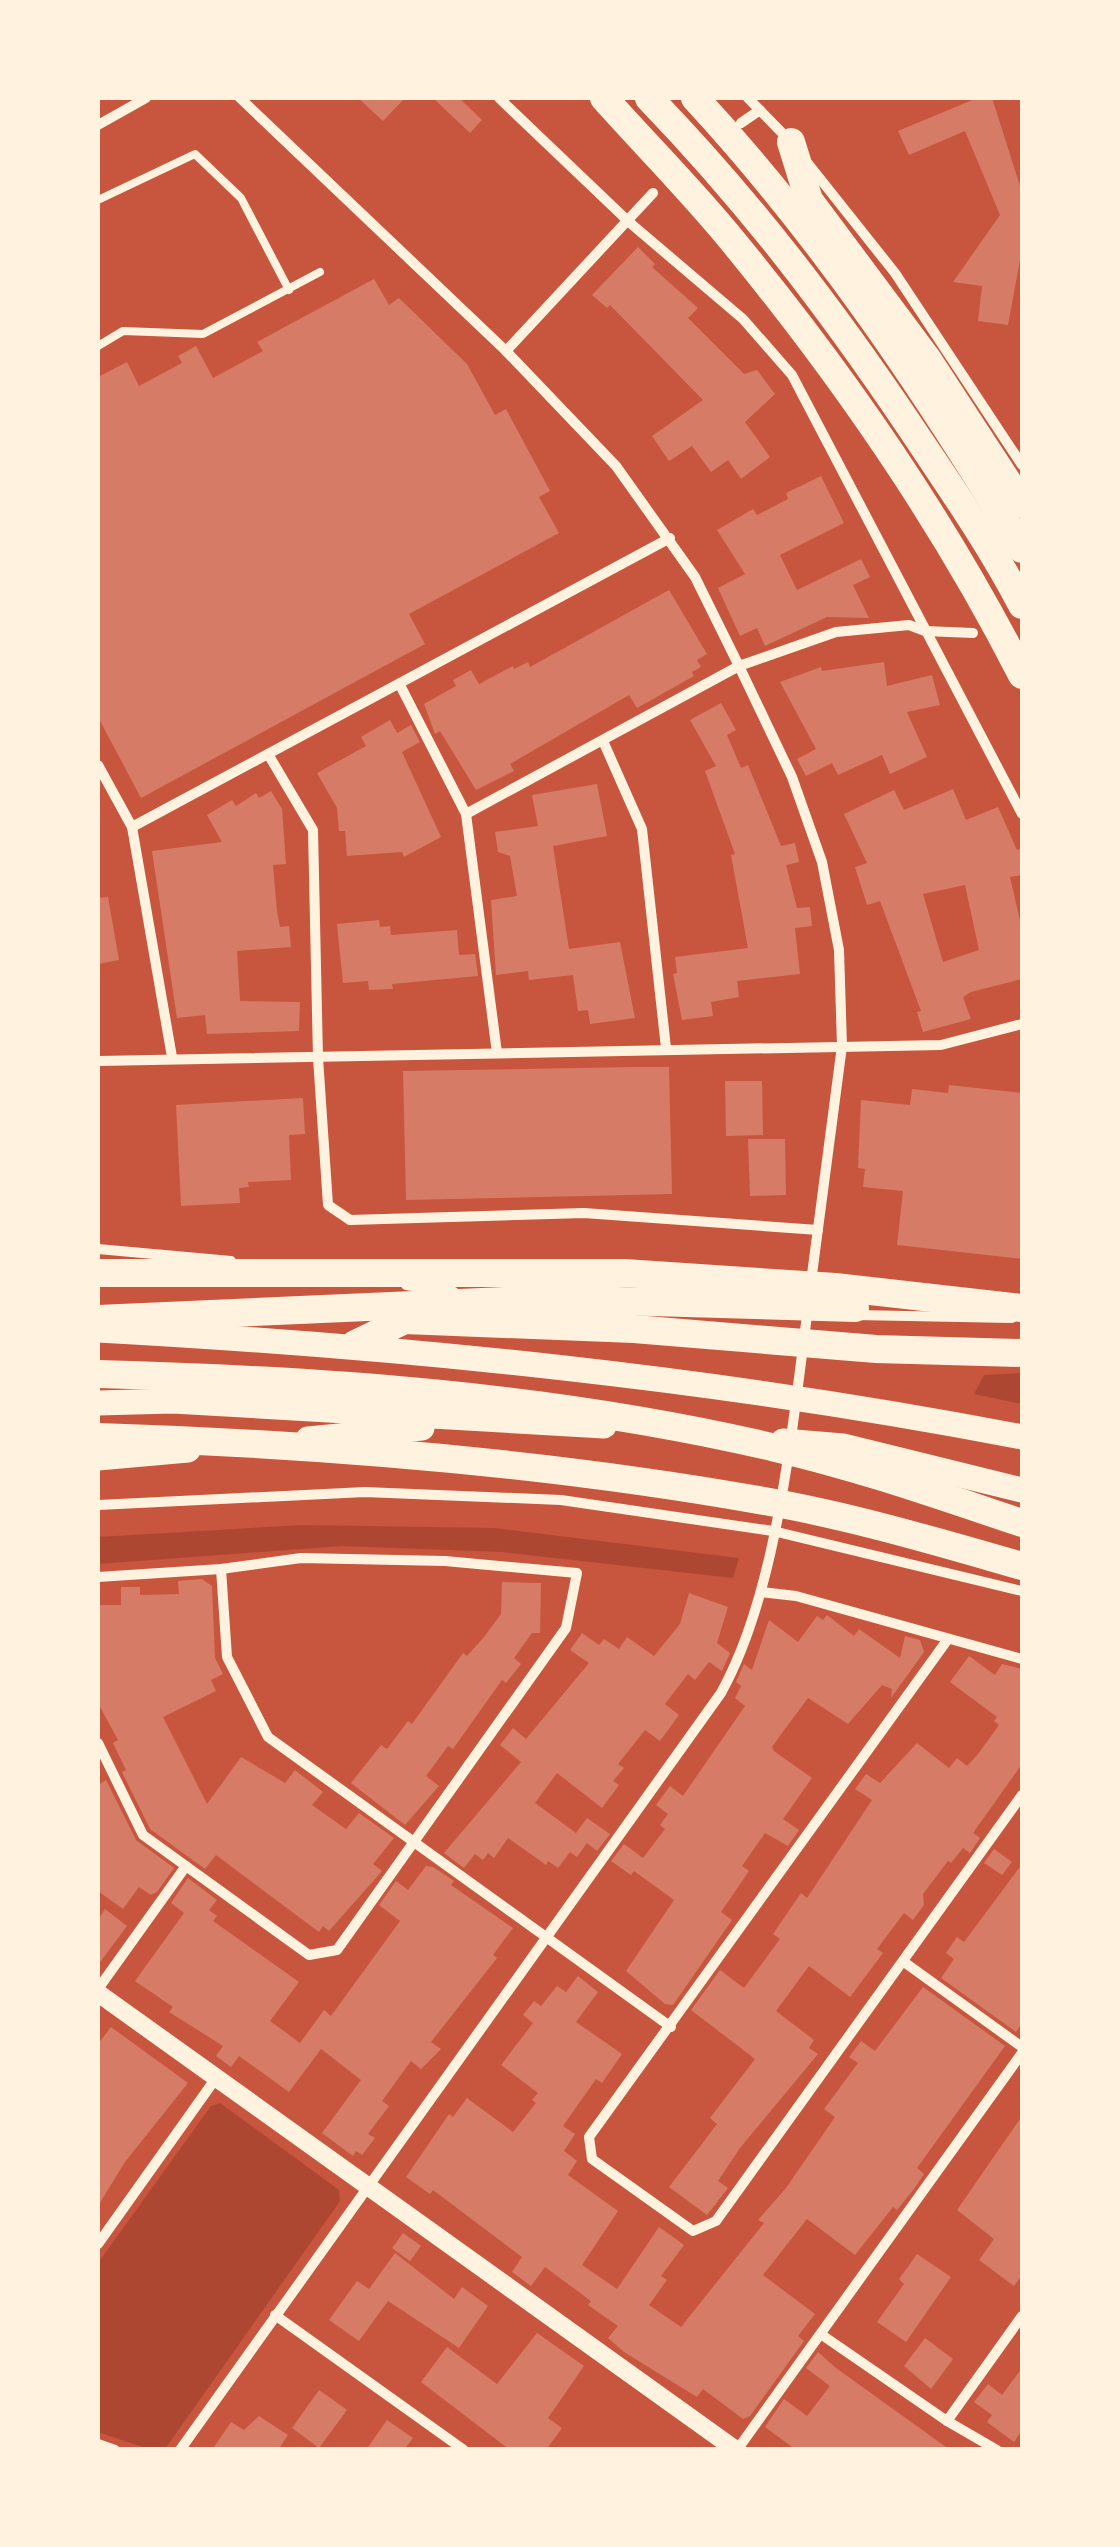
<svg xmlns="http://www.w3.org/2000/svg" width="1120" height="2547" font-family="'Roboto Condensed',sans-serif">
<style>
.green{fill:#ae4732}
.building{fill:#d67c66;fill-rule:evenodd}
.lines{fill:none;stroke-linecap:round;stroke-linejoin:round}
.service{stroke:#fff3e0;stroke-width:8}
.minor{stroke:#fff3e0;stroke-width:10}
.tertiary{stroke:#fff3e0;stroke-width:18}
.trunk{stroke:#fff3e0;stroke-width:25}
.motorway{stroke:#fff3e0;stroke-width:28}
</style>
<rect width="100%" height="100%" fill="#c8553d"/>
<g class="green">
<polygon points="1022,1373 1022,1404 974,1394 984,1375"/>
<polygon points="302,1525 494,1528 739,1558 733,1578 502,1552 342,1546 98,1564 98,1537"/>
<polygon points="220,2103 339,2190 340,2201 165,2449 149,2449 98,2432 98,2263 211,2106"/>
</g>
<g class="building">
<polygon points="358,98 405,98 383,121"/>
<polygon points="433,98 459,98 482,120 470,133"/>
<polygon points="977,98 992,98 1022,192 1022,249 1008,325 978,321 982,286 953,282 1000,215 965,131 909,155 898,131"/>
<polygon points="638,247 655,264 652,267 698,308 688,318 744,374 757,370 775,394 745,422 770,457 741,479 728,460 711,472 692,446 669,461 652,436 703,400 610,305 607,308 592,295"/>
<polygon points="374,279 389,305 399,298 467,364 495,415 506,409 550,491 539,497 559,533 409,614 425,644 141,798 98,717 98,377 127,362 139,386 182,363 178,356 196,346 213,378 263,351 257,342"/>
<polygon points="821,476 844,523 780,555 797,590 861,559 870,577 853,585 869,618 827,617 765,646 757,628 740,636 718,588 745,574 717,530 753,509 757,515 788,499 786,493"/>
<polygon points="669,590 707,654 697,660 701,667 692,672 694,676 637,708 629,695 510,764 514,771 476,790 440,731 435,734 424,704 456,686 453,680 471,670 479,684 513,666 514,669 528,662 530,667"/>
<polygon points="884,662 887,686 932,675 940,705 907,712 927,757 890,774 882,755 838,775 832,763 806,776 797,759 816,749 780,682 821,667 822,671"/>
<polygon points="721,703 736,730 727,735 741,768 748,765 781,846 795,843 799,862 786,865 797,908 810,907 812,926 795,928 800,974 737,981 739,997 711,1002 713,1016 682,1020 673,974 677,973 675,957 748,948 731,855 735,854 705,771 716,766 690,720"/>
<polygon points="390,720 397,733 411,725 420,742 402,752 441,837 404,857 402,852 347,856 345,831 339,831 337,808 317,773 366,746 361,737"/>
<polygon points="597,784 607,836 553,846 569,949 620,942 635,1018 590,1024 588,1010 578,1011 573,975 529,980 528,971 496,975 491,900 517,896 510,856 498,852 495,832 538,826 532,795"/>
<path d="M953 789 966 820 998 807 1017 850 1022 848V875L1010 877 1022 929V979L971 992 963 997 971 1019 923 1032 917 1012 921 1011 880 901 867 905 855 867 867 863 844 814 894 790 904 810ZM965 885 979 950 943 962 923 894Z"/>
<polygon points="271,791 282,809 286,864 273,865 277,911 280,927 289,926 291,947 237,951 240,1001 300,1002 299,1031 207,1034 205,1015 177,1018 152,851 222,842 207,815 232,800 236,806 256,793 259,798"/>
<polygon points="108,897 119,960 98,964 98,898"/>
<polygon points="379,920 380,927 390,926 391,935 457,930 459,955 475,954 478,976 392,984 393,989 369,990 368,981 343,983 337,924"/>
<polygon points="635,1067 669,1067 672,1194 406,1200 403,1071"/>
<polygon points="725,1081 762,1081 763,1135 726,1136"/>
<polygon points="949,1085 1022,1093 1022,1259 897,1245 903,1191 863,1187 865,1169 858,1168 861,1100 910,1105 912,1089 948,1093"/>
<polygon points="303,1098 305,1134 289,1135 291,1180 248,1182 249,1187 239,1188 240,1203 181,1206 176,1105"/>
<polygon points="748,1139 785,1139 786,1195 750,1196"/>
<polygon points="202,1579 212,1586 215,1658 223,1674 211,1680 216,1691 163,1717 207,1804 241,1757 285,1783 295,1770 323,1792 312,1805 346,1829 359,1813 394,1838 373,1864 382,1871 329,1931 323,1926 319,1932 216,1855 205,1869 150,1829 122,1772 126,1770 113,1743 118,1740 98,1703 98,1605 121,1605 121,1587 140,1587 140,1595 179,1594 178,1581"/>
<polygon points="502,1582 541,1583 540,1633 532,1633 514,1658 521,1664 506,1683 502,1680 453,1749 448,1746 426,1776 439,1786 405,1825 351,1783 381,1745 387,1749 408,1721 412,1724 463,1653 467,1656 484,1637 501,1614"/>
<polygon points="689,1593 728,1607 717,1643 730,1653 722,1671 709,1662 695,1680 688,1674 665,1704 679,1715 660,1741 645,1730 618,1764 624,1768 613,1781 619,1785 602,1808 557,1773 535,1803 576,1833 587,1818 610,1834 597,1851 587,1843 577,1857 570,1852 558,1868 548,1861 546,1865 508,1838 494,1858 488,1853 483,1860 475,1854 464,1868 444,1853 521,1762 500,1745 513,1728 526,1739 589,1663 570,1650 582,1633 599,1645 604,1639 619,1649 627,1637 654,1656 680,1624"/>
<polygon points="827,1615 854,1636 859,1629 900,1658 905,1636 920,1640 924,1652 891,1698 892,1689 882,1685 848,1724 808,1698 782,1733 772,1747 774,1751 812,1778 783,1819 799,1830 788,1846 765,1833 742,1866 749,1871 721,1912 732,1920 673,2005 665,2004 626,1971 674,1900 634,1871 631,1875 611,1861 624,1844 643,1858 665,1829 660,1825 668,1814 656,1805 670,1786 683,1796 745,1706 735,1698 741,1686 736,1682 744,1664 752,1670 769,1620 798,1642 817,1616 823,1620"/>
<polygon points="969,1656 995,1675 1002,1664 1022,1669 1022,1764 973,1833 980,1838 970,1853 963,1848 951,1863 948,1861 923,1894 924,1905 913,1920 904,1913 877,1949 883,1953 850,1997 809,1966 776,2011 814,2040 809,2048 818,2054 740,2148 718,2181 728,2188 707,2215 669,2187 717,2124 710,2118 755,2059 691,2010 720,1970 744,1988 780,1939 773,1934 801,1893 807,1898 872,1800 855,1789 866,1774 880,1783 917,1743 949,1768 957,1758 967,1766 978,1754 999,1725 994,1721 997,1717 950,1682"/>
<polygon points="106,1780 136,1840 174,1868 157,1892 151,1895 139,1887 123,1909 98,1891 98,1785"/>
<polygon points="994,1849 1012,1862 1002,1875 984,1863"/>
<polygon points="1022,1864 1022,2023 1016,2032 941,1978 954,1959 946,1953 957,1937 964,1942"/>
<polygon points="426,1866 433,1867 454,1881 451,1885 513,1928 493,1955 497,1958 431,2042 441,2049 421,2069 411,2061 382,2101 389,2106 368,2134 375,2138 362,2155 356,2151 353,2156 322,2133 361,2080 321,2049 289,2092 239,2056 231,2067 216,2056 223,2046 169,2012 173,2007 135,1981 184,1913 171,1903 188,1878 217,1900 209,1910 217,1916 213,1921 299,1982 270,2021 300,2043 324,2010 331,2016 400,1921 379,1905 396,1881 408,1890"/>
<polygon points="105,1909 127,1926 98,1965 98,1920"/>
<polygon points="578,1976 598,1992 576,2022 622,2054 602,2083 596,2079 563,2126 575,2134 564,2151 577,2161 568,2175 618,2211 582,2265 617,2289 659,2227 684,2245 661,2276 667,2280 649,2305 681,2327 764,2223 758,2220 786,2188 835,2117 824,2109 858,2063 849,2057 861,2041 875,2051 923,1987 1005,2046 917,2168 924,2174 914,2189 897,2210 893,2207 855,2255 807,2219 763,2275 815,2314 798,2336 804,2341 750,2416 743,2419 703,2389 697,2397 624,2352 608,2338 618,2326 588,2305 591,2301 545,2267 531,2286 512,2272 522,2257 433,2190 430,2194 406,2177 449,2114 453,2117 467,2098 513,2132 536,2103 532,2100 538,2093 501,2065 533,2023 523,2015 534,2001 541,2006 557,1986 566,1992"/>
<polygon points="111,2027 188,2083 125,2162 98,2206 98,2044"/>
<polygon points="1022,2116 1022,2275 1014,2286 979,2260 994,2239 957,2210"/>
<polygon points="403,2233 421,2246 410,2261 392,2248"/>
<polygon points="395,2253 454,2299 462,2287 488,2306 459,2348 388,2301 359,2341 329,2320 357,2281 369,2289"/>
<polygon points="917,2254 951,2277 906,2342 877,2322 904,2284 899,2279"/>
<polygon points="537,2333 584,2366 548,2418 562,2428 546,2450 510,2450 421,2382 447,2347 497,2384"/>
<polygon points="925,2338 953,2359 931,2389 904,2366"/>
<polygon points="818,2352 836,2368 950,2450 796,2450 765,2427 784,2399 807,2416 830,2386 806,2368"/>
<polygon points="1022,2368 1022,2430 1014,2442 987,2422 992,2415 974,2402 988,2384 1002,2395"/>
<polygon points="319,2390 347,2410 319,2448 292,2428"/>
<polygon points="259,2416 288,2435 278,2450 212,2450 231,2422 244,2430"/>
<polygon points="387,2420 413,2438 404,2450 366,2450"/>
</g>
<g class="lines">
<g class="service">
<polyline points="98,200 195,154 241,198 289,290"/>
<polyline points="98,346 123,331 203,334 320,272"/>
</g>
<g class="minor">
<polyline points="240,98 506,351 616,466 695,577 739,666 792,777 822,862 839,950 842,1046 811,1282"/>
<polyline points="499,98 629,222 743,319 792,375 1022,814"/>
<polyline points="748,98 789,140"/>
<polyline points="741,123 760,110"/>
<polyline points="98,125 146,98"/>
<polyline points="806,161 895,273 1022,465"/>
<polyline points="506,351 653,193"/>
<polyline points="400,685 466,814 497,1053"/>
<polyline points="603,741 642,829 666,1048"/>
<polyline points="268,754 313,830 318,1058 328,1205 350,1220 584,1213 818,1230"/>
<polyline points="98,765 132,827 172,1057"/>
<polyline points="466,814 739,666 836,632 909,625 925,631 973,633"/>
<polyline points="132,827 670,538"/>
<polyline points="98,1061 941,1045 1022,1024"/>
<polyline points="98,1249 231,1261"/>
<polyline points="406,1285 454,1292"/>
<polyline points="855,1315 1012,1318"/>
<polyline points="98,1505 365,1492 561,1500 773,1531 1022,1591"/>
<polyline points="221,1569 227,1657 268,1737 671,2027"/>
<polyline points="98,1577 221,1569 301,1558 445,1561 577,1573 566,1628 337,1950 309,1955 143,1835 98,1743"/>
<polyline points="761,1592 796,1596 1022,1659"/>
<polyline points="948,1639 589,2137 592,2159 693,2231 716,2221 1022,1795"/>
<polyline points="904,1962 1022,2047"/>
<polyline points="98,1989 186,1866"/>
<polyline points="98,2244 216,2078"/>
<polyline points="275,2315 464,2450"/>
<polyline points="822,2335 947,2421 997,2450"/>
<polyline points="947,2421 1022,2316"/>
<polyline points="98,2444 115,2450"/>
<path d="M180 2450 721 1693C778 1591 792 1426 808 1308"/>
<polyline points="737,2450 1022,2053"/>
</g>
<polyline class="tertiary" points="98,1993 736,2450"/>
<g class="trunk">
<path d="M98 1330C409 1347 716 1378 1022 1437"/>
<polyline points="98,1403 173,1401 604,1426"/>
<polyline points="308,1439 422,1428"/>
<polyline points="783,1441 843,1446 1022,1490"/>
<polyline points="98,1458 188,1450"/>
</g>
<g class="motorway">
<path d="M604 98C646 145 691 190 731 239 843 375 942 518 1022 675"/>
<path d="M649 98C750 203 828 305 909 425 949 485 989 542 1022 605"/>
<path d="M695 98C821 234 926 390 1022 549"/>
<polyline points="791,142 809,200 926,357 1022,504"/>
<polyline points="98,1273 624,1273 835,1287 1022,1308"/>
<polyline points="98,1319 548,1299 855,1308"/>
<polyline points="355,1344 405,1320 634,1329 876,1349 1022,1353"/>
<path d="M98 1374C324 1380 555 1396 776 1448 859 1467 941 1496 1022 1523"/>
<path d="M98 1437C320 1444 545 1462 764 1501 851 1516 938 1542 1022 1566"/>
</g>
</g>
<rect width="1120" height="2547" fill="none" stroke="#fff3e0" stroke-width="200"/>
</svg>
